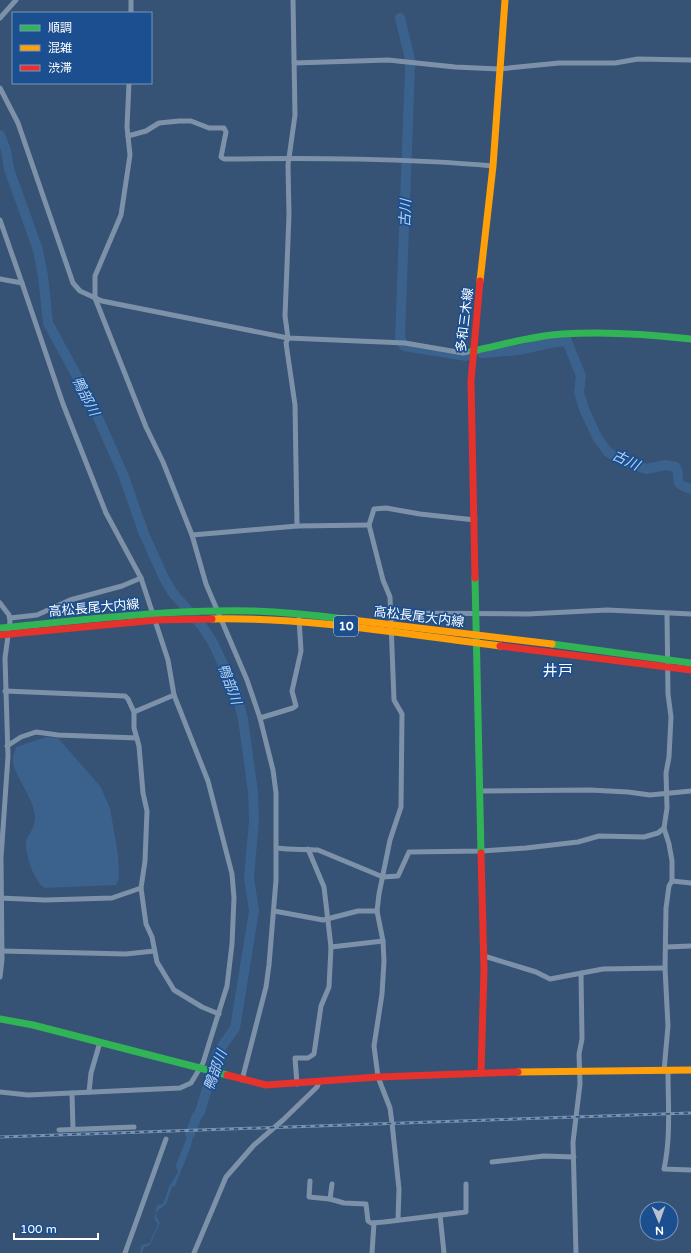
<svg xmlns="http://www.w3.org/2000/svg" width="691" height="1253" font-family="'Varela Round','Noto Sans JP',sans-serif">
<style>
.water{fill:#3b618d}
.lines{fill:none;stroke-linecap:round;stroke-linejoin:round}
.river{stroke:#3b618d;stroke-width:10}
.street{stroke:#7d92a8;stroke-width:5}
.fast{stroke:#30b455;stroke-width:7}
.slow{stroke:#ff9f0a;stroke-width:7}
.jam{stroke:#e5322d;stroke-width:7}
.rail-casing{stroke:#7e92a7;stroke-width:3}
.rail{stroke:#1b4f8f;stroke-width:1.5;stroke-dasharray:4.5;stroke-linecap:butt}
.labels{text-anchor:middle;stroke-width:3.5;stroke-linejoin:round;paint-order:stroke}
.shield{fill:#1b4f8f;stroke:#bbcadd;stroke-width:1}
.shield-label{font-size:12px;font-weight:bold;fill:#fff}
.street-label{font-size:13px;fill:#fff;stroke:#1b4f8f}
.water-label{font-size:14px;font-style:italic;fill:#b5d3f5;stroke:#1b4f8f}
.quarter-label{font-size:15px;fill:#fff;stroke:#1b4f8f}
</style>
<rect width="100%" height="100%" fill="#365274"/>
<g class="water">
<path d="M46 737 58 738 100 786 110 808 118 854 119 878 116 885 45 888C34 883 25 854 26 841 26 837 36 828 35 816 34 799 15 777 13 762 12 757 15 752 16 747Z"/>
<path d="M193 1122H196L191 1146 175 1186 172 1187 166 1204C155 1214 153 1210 160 1223L150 1245 144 1247 142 1253H140L141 1245 150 1243C152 1235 156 1231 158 1224L154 1219 157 1205 163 1204 169 1187 178 1172 176 1166 177 1162Z"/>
</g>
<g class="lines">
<g class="river">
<polyline points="400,18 410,59 410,67 400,338 404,346 466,356"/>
<polyline points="0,135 6,150 9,169 38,250 43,276 48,323 91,402 123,474 144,534 163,576 172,592 202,626 212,641 236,692 243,719 253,792 254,821 249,877 254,911 235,1028 218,1052 200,1112 197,1116 190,1134"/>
<path d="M482 353 519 350 550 343 567 341 581 376 579 392 584 409 598 439 608 452 621 460 646 469 665 465 676 467C682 480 671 483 691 489"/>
</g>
<g class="street">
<polyline points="131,0 131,13"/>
<polyline points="293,0 295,115 288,165 289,215 285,316 288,338 286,343 295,405 297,526"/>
<polyline points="0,18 16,0"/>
<polyline points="294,63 388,60 455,67 499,69 559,63 615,63 638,59 691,60"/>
<polyline points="129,83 127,127 130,155 121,215 95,276 95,298 146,427 163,462 192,535 206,584 247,680 260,718 273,770 276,793 276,880 269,965 266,987 242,1080"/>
<polyline points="0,88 18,123 73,283 80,291 102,301 288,338 405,343 463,353 472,351"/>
<path d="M128 136 146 131 159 123 179 121H191L209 128H224L226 132 221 157 224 159C312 158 405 158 493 166"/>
<polyline points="0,220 22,283"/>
<polyline points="0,279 22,283 63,404 106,513 141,578 168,660 174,695 208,781 232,874 234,898 232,944 227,986 203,1063 191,1083 180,1088 28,1095 0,1092"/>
<polyline points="192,535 297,526 369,525"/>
<polyline points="0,603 9,615 10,621 5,658 8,756 1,858 2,960 0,977"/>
<polyline points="390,613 528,614 607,610 691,614"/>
<polyline points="10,618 37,615 70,600 122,586 141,578"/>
<polyline points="5,691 125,696 128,699 134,712"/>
<polyline points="174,695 134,712 134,728 139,746 143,793 147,811 145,861 141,888 146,924 152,937 157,962 174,990 202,1007 219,1014"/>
<polyline points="260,718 293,708 296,706 292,691 301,651 299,619"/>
<polyline points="7,746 21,737 36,732 58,735 137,738"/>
<polyline points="480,791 590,790 628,792 650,795 691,791"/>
<path d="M277 848C291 850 304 849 318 850L383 877 398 876 409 852 482 851 526 848 578 842 599 836 644 837 658 833 664 828"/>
<polyline points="672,881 691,883"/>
<polyline points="0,898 45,900 112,898 141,888"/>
<polyline points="274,911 323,920 358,911 377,911"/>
<polyline points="331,947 383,941"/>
<polyline points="666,947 691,946"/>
<polyline points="2,951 126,954 154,951"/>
<polyline points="484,956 536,972 550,979 603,969 665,968"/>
<polyline points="664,1071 668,1026 665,968 666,908 669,886 672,881 672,861 669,844 664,828 667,808 666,773 669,757 671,717 668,694 667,614"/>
<path d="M668 1071C668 1104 671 1137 664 1169L691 1170"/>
<polyline points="297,1084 295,1058 308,1058 314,1054 321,1006 329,987 331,947 324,887 308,849"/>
<polyline points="89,1092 91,1073 100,1042"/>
<polyline points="72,1093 73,1129"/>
<polyline points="59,1130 134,1127"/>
<polyline points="492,1162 544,1156 574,1157"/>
<polyline points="310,1181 309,1197 330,1199 332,1184"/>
<polyline points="330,1199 344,1203 366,1204 368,1221 371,1223 384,1222 466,1212 466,1184"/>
<polyline points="440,1215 444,1253"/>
<polyline points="398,1220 399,1189 392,1123 390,1108 378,1077 374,1046 382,994 384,961 383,941 377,911 379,894 390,840 401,807 402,714 394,700 390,597 383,580 369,525 374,509 386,508 420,514 475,520"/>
<polyline points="125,1253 166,1139"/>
<polyline points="194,1253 226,1177 254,1145 283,1120 317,1087 319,1082"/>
<polyline points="372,1253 374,1223"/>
<polyline points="576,1253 573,1142 580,1084 579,1054 582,1039 581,973"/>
</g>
<g class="fast">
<path d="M472 351C502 345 532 336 562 334 606 331 648 334 691 339"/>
<polyline points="475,578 481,853"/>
<path d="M0 628C84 620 169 609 254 611 284 612 314 615 344 619"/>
<polyline points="552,644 691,663"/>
<polyline points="0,1019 33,1025 227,1075"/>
</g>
<g class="slow">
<polyline points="480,281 493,166 505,0"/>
<path d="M212 619C309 617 405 634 500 646"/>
<polyline points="344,619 552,644"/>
<polyline points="518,1072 691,1070"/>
</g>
<g class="jam">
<polyline points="475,578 471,381 480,281"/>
<polyline points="0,635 157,620 212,619"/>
<polyline points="500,646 691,670"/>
<polyline points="481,1073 484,970 481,853"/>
<polyline points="227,1075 266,1085 378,1077 518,1072"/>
</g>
<g class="rail-casing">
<polyline id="rail" points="0,1137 691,1113"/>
</g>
<use href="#rail" class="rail"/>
</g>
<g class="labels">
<rect class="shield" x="334" y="616" width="24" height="20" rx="3"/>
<g class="shield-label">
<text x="346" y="630">10</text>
</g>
<g class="street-label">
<text transform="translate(464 320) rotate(-83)" y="5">多和三木線</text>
<text transform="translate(94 607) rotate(-5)" y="5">高松長尾大内線</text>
<text transform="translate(419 616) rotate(7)" y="5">高松長尾大内線</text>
</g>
<g class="water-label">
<text transform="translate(405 213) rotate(-88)" y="5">古川</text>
<text transform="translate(86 396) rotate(63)" y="5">鴨部川</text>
<text transform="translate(626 460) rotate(25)" y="5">古川</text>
<text transform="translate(230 684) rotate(70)" y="5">鴨部川</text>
<text transform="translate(215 1070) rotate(-70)" y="5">鴨部川</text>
</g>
<g class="quarter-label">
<text x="558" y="676">井戸</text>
</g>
</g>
<rect x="12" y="12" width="140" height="72" fill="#1b4f8f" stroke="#7695bc"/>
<rect x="20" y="25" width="20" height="6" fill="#30b455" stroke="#7695bc"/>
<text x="48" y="32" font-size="12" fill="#ffffff">順調</text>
<rect x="20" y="45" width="20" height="6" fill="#ff9f0a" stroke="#7695bc"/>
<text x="48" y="52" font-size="12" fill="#ffffff">混雑</text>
<rect x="20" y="65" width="20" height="6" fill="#e5322d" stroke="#7695bc"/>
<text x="48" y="72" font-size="12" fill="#ffffff">渋滞</text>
<g transform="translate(659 1221) rotate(178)"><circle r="19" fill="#1b4f8f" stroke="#7695bc"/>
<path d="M0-3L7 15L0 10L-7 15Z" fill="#b9c2ce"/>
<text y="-6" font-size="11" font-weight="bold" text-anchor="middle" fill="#ffffff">N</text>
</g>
<path d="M14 1233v6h84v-6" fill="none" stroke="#ffffff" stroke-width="2"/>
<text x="20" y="1233" font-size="12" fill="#ffffff" stroke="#1b4f8f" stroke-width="3" paint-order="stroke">100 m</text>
</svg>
